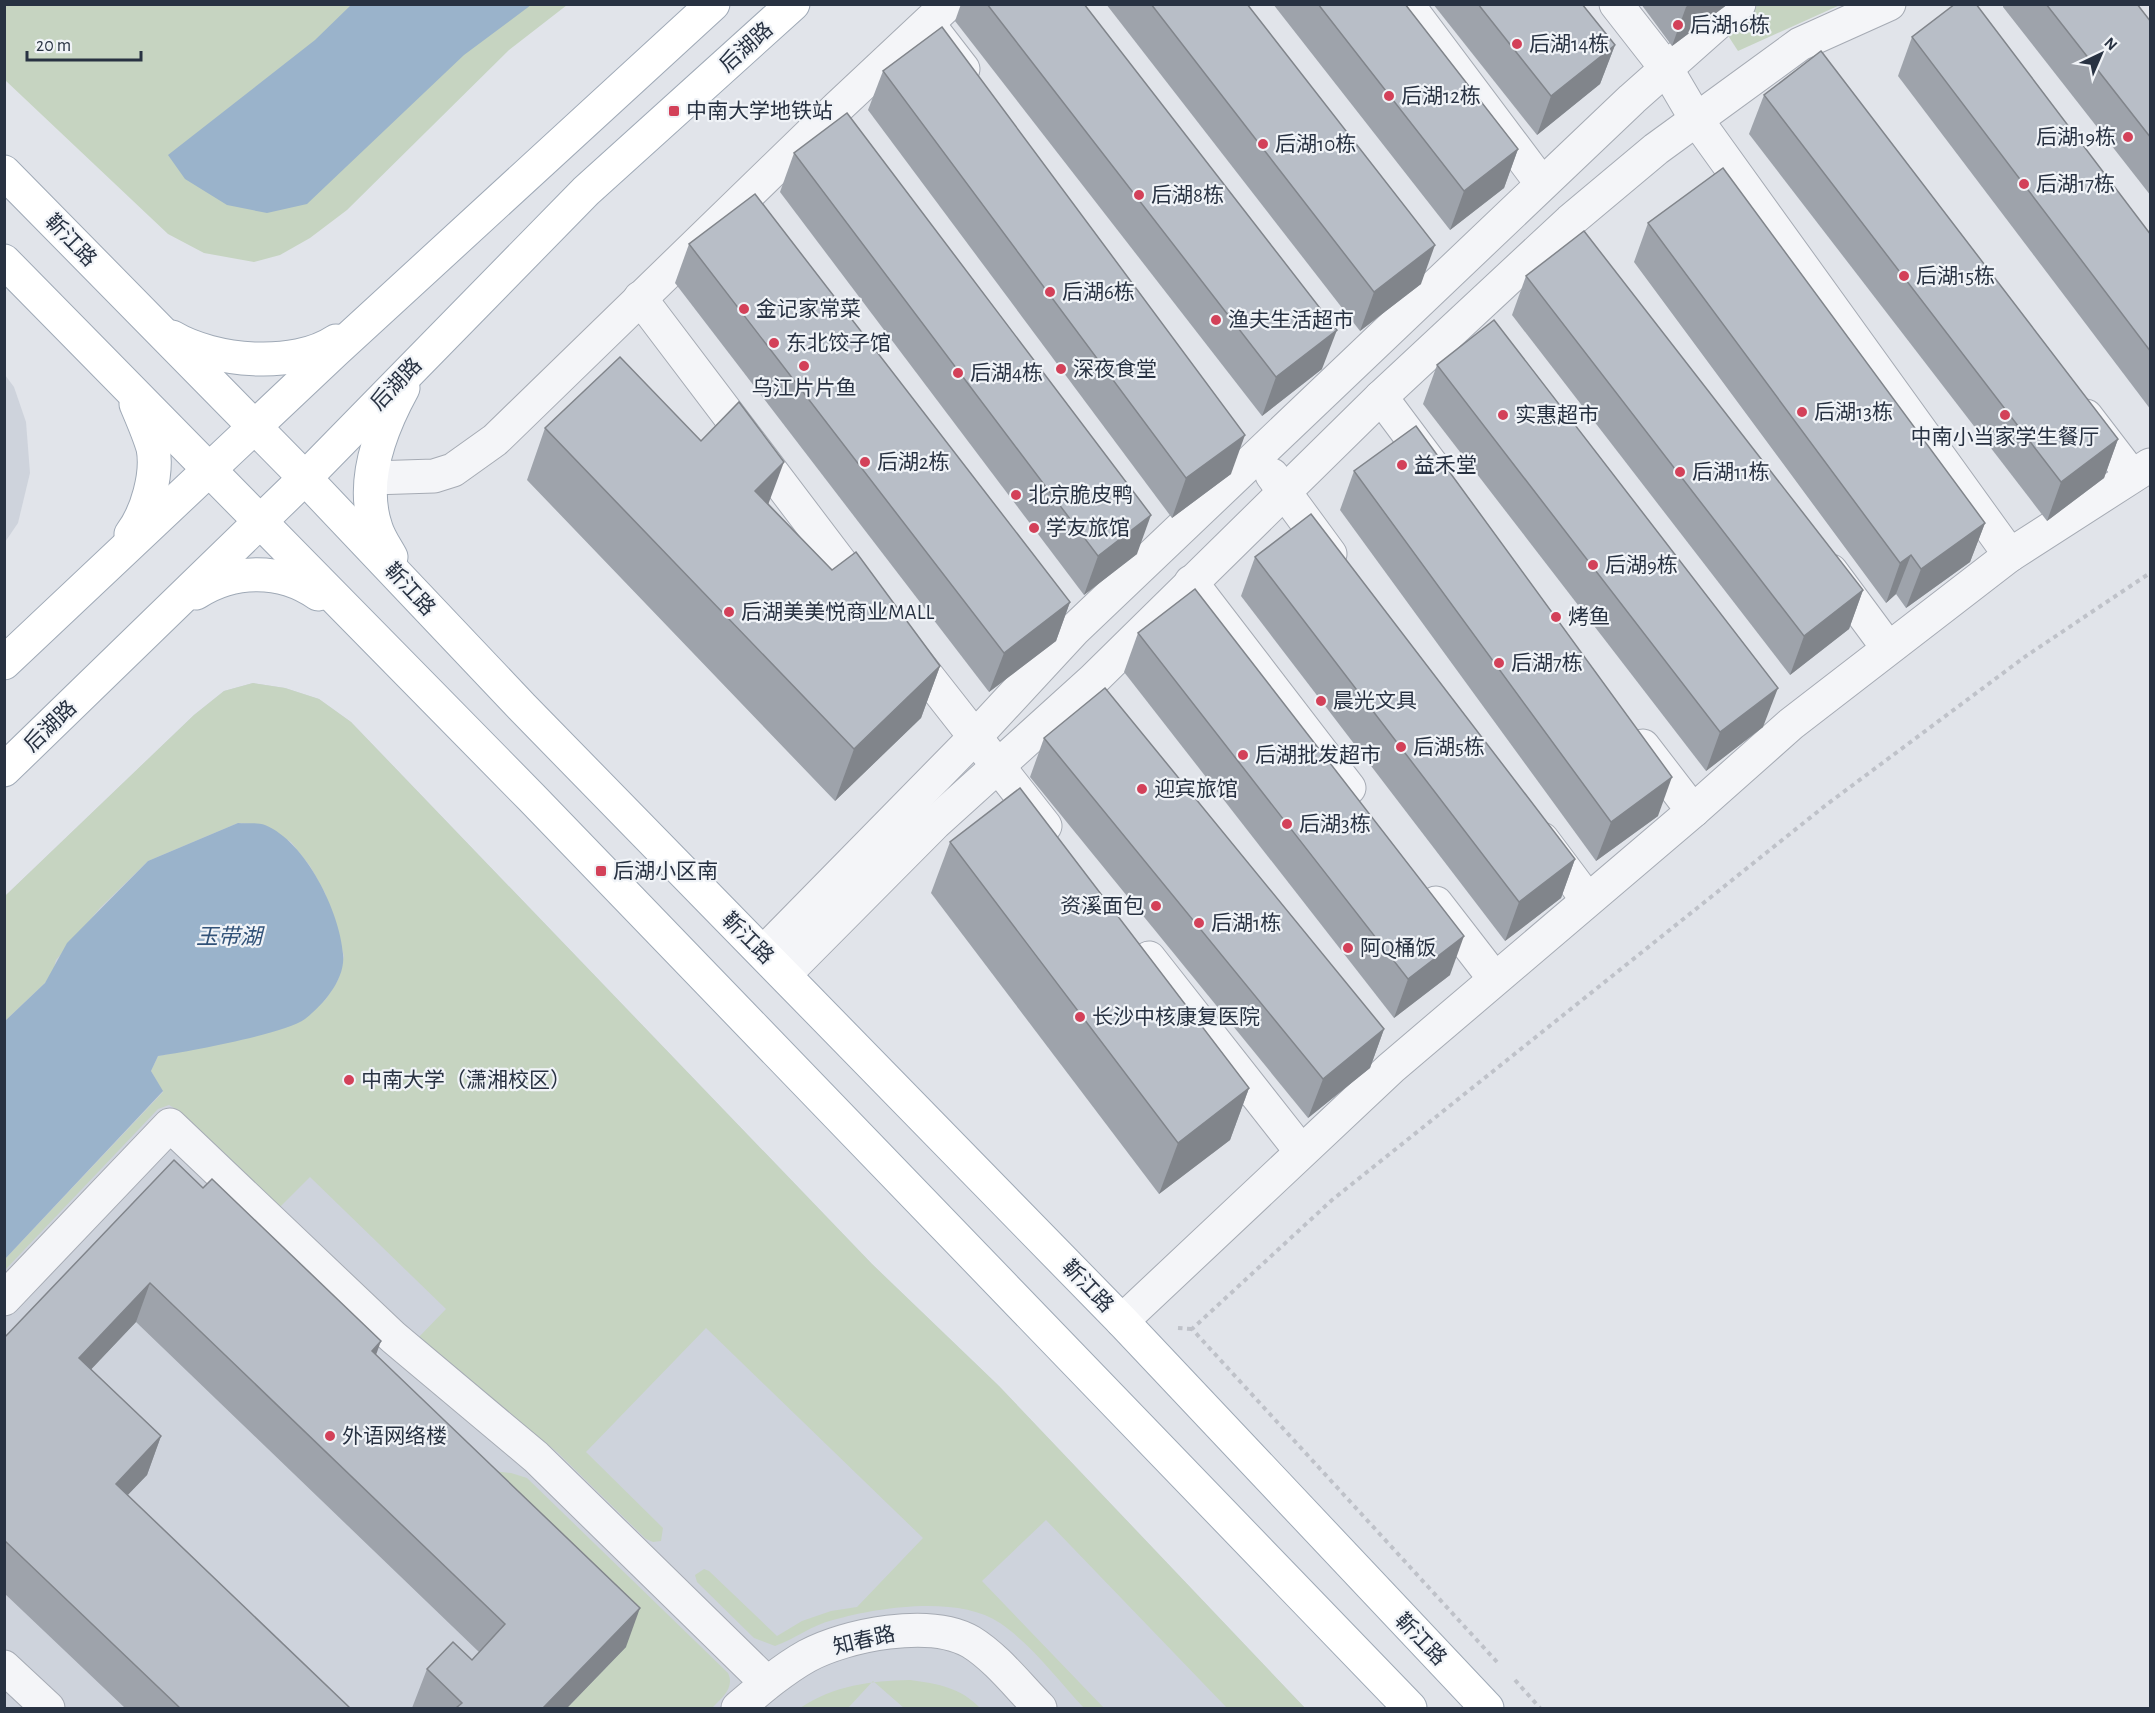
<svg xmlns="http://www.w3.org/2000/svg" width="2155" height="1713" font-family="'Alegreya Sans','Noto Sans SC',sans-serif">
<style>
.built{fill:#ced3dc}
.green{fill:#c6d4c1}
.water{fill:#9ab3cb}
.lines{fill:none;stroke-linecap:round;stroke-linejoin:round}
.minor-casing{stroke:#a6abb4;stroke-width:35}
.major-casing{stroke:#9fa9b6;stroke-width:35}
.path{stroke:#bfc2c9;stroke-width:4;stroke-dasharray:4.5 4.5;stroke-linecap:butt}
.minor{stroke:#f4f5f8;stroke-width:33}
.major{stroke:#fff;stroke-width:33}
.wall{fill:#9ea3ab}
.shaded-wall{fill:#81858b}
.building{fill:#b8bec7;stroke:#81858b;stroke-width:1.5}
.poi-dot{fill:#d34159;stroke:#f0f3f7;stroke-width:2}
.labels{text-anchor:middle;stroke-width:4.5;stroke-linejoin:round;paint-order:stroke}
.poi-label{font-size:21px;fill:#283242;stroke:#f0f3f7;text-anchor:start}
.street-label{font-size:21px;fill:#283242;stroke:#f0f3f7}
.water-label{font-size:22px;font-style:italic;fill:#315278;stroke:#f0f3f7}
</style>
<rect width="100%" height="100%" fill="#e1e4ea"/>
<g class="built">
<polygon points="5,375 14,387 26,422 30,473 18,523 5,542"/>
<polygon points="253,683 285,688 319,699 351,722 872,1264 999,1386 1305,1708 5,1708 5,896 194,715 224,691"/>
</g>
<g class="green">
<polygon points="4,5 567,5 509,50 347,210 310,238 280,255 254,262 204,253 168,234 5,80"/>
<polygon points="1758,5 1840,5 1738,51 1725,31"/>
<path d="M253 683 285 688 319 699 351 722 872 1264 999 1386 1305 1708H1227L1046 1520 982 1581 1104 1708H1084C1058 1680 1032 1645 1000 1623 959 1595 879 1607 833 1620 812 1625 795 1639 775 1646L754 1638 697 1582 695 1575 704 1569 709 1571 777 1636 802 1621 831 1611 857 1607 923 1538 706 1328 586 1452 663 1528 661 1541 653 1542 646 1539 557 1452 417 1339 446 1309 310 1177 280 1207 181 1112 169 1105 158 1109 5 1270V1259L163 1092 151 1071 158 1056 231 1041 303 1020 326 999 338 980 344 956 325 893 310 866 291 842 264 825 238 823 148 861 100 908 56 960 53 972 45 983 5 1021V896L194 715 224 691Z"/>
<path d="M493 1471 511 1473 527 1478 728 1673C735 1688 722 1698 712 1708H566Z"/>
<path d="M910 1680C938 1684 960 1687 980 1708H904L873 1681 848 1708H800C835 1685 870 1681 910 1680Z"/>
</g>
<g class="water">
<polygon points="351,5 531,5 464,55 307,204 267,213 227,205 185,179 168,155 315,40"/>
<path d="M238 823C246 824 258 822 265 825 306 842 340 912 343 954 346 979 323 1005 305 1019 285 1034 186 1052 158 1056L151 1071 163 1091 5 1259V1021L45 983 67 943 148 861Z"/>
</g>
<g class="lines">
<g class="minor-casing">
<g id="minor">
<polyline points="1407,4 1542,184"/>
<polyline points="1616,4 1666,68 1696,119 2010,555"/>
<polyline points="929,25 963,69"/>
<polyline points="640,298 868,599"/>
<polyline points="1381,397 1434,468"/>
<polyline points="2086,416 2132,476"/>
<polyline points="1272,475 1330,554"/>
<polyline points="372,478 434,476 453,470 495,440 838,107 948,4"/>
<polyline points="1831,571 1888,648"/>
<polyline points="1191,582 1349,788"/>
<polyline points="906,649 1045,826"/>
<polyline points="1643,746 1693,811"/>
<polyline points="1542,839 1587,899"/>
<polyline points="1436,903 1494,978"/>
<polyline points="763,953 974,738 1074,630 1632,99 1739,4"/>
<polyline points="1149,958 1300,1150"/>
<polyline points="785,974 935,823 1093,680 1381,397 1570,221 1656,149 1800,44 1889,4"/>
<polyline points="4,1299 170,1125 393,1337 536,1457 767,1683"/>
<polyline points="1122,1321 1391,1068 1693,811 1791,724 2010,555 2150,465"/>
<polyline points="4,1667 48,1708"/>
<path d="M738 1708C759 1690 782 1670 807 1656 846 1635 930 1618 971 1642 997 1658 1019 1687 1040 1708"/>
</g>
</g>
<g class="major-casing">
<g id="major">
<polyline points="4,172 305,478 522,707 1122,1321 1487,1708"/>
<polyline points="4,261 532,798 1410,1708"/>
<path d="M172 337C214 362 294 369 336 341"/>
<path d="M131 534C147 513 158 474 153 448 149 434 142 418 136 404"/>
<path d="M391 557C386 548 379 538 376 528 360 482 381 428 403 388"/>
<path d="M196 593C233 569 281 568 318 594"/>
<polyline points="4,663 335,351 713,4"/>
<polyline points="4,770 305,478 586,191 793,4"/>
</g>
</g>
<g class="path">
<polyline points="1178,1328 1192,1329"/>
<polyline points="1497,1662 1192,1329 1332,1200 1826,805 2026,656 2150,573"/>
<polyline points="1515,1680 1540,1708"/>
</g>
<use href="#minor" class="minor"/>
<use href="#major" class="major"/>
</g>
<g class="wall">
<polygon points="961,4 1084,4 1322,369 1262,416 955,21"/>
<polygon points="1106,4 1247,4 1421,284 1360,331"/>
<polygon points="1273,4 1405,4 1518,149 1504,188 1450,230"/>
<polygon points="1433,4 1582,4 1615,45 1600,84 1537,135"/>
<polygon points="1641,4 1728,4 1672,46"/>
<polygon points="2003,4 2137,4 2151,22 2151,196 2003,7"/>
<polygon points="1912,37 2151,235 2151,410 1898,76"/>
<polygon points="883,71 1231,474 1172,518 868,110"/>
<polygon points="1764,95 2118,439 2104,478 2047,521 1749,134"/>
<polygon points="794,153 1137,554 1084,595 780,192"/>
<polygon points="1648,223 1985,523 1970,562 1906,608 1896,594 1886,603 1634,262"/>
<polygon points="689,244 1070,602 1056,641 989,692 675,283"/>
<polygon points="1526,276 1863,590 1849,629 1790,675 1512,315"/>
<polygon points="1437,365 1763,727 1706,771 1423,404"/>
<polygon points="545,428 701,441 769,504 832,570 940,666 921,718 835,801 527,480"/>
<polygon points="1354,471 1658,816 1596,861 1340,510"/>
<polygon points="1255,557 1575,859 1561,898 1505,941 1241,596"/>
<polygon points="1138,633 1450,975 1394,1018 1124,672"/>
<polygon points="1044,738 1384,1029 1370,1068 1308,1118 1030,777"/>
<polygon points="950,842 1249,1088 1230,1140 1159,1194 931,893"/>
<polygon points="174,1160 376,1355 626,1647 567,1708 412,1708 427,1669 472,1660 479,1652 136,1322 91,1369 161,1436 147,1475 127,1495 350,1708 125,1708 4,1593 4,1338"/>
</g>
<g class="shaded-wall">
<polygon points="1689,4 1728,4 1672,46 1686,7"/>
<polygon points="1615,45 1600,84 1537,135 1551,96"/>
<polygon points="1518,149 1504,188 1450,230 1464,191"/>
<polygon points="1435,245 1421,284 1360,331 1374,292"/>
<polygon points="1337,330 1322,369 1262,416 1276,377"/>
<polygon points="1245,435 1231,474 1172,518 1186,478"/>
<polygon points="2118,439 2104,478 2047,521 2061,482"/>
<polygon points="784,462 765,513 755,491"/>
<polygon points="1151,515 1137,554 1084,595 1098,556"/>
<polygon points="1985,523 1970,562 1906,608 1921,569"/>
<polygon points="1911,555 1896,594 1886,603 1900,563"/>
<polygon points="1863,590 1849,629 1790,675 1804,636"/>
<polygon points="1070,602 1056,641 989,692 1004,653"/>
<polygon points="940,666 921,718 835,801 854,749"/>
<polygon points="1778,688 1763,727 1706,771 1720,732"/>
<polygon points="1672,777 1658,816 1596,861 1611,822"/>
<polygon points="1575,859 1561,898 1505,941 1519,902"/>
<polygon points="1464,936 1450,975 1394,1018 1408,979"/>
<polygon points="1384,1029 1370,1068 1308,1118 1323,1079"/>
<polygon points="1249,1088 1230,1140 1159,1194 1178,1143"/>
<polygon points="150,1283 136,1322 65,1397 79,1358"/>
<polygon points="381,1341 367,1380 372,1351"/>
<polygon points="161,1436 147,1475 101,1523 116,1484"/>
<polygon points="640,1608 626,1647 567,1708 543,1708"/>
</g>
<g class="building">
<polygon points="987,4 1084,4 1337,330 1276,377"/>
<polygon points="1151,4 1247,4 1435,245 1374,292"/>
<polygon points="1318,4 1405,4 1518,149 1464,191"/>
<polygon points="1478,4 1582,4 1615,45 1551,96"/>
<polygon points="1955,4 1976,4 2151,235 2151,352 1912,37"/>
<polygon points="2046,4 2137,4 2151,22 2151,138"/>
<polygon points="942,27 1245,435 1186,478 883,71"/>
<polygon points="1821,51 2118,439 2061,482 1764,95"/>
<polygon points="847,113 1151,515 1098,556 794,153"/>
<polygon points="1723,168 1985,523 1921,569 1911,555 1900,563 1648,223"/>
<polygon points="755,194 1070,602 1004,653 689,244"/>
<polygon points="1584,231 1863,590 1804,636 1526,276"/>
<polygon points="1494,320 1778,688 1720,732 1437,365"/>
<polygon points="620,357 701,441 739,402 784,462 755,491 832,570 856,552 940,666 854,749 545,428"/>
<polygon points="1416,426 1672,777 1611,822 1354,471"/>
<polygon points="1311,514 1575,859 1519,902 1255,557"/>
<polygon points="1195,589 1464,936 1408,979 1138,633"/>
<polygon points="1105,688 1384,1029 1323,1079 1044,738"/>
<polygon points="1020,788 1249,1088 1178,1143 950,842"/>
<polygon points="174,1160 203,1188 212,1179 381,1341 372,1351 640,1608 543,1708 456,1708 462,1703 427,1669 453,1642 472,1660 505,1624 150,1283 79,1358 161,1436 116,1484 350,1708 180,1708 4,1540 4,1338"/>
</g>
<g class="poi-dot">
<circle cx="1678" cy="25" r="6"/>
<circle cx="1517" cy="44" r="6"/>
<circle cx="1389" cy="96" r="6"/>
<rect x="668" y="105" width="12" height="12" rx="3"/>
<circle cx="2128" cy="137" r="6"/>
<circle cx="1263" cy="144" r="6"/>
<circle cx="2024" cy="184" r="6"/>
<circle cx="1139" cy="195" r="6"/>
<circle cx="1904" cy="276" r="6"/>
<circle cx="1050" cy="292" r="6"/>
<circle cx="744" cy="309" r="6"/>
<circle cx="1216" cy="320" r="6"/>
<circle cx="774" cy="343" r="6"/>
<circle cx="804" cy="366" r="6"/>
<circle cx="1061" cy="369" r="6"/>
<circle cx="958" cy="373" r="6"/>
<circle cx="1802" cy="412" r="6"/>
<circle cx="1503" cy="415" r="6"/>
<circle cx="2005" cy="415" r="6"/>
<circle cx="865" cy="462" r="6"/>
<circle cx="1402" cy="465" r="6"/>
<circle cx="1680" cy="472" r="6"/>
<circle cx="1016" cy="495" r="6"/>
<circle cx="1034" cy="528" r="6"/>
<circle cx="1593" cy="565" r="6"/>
<circle cx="729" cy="612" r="6"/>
<circle cx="1556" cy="617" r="6"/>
<circle cx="1499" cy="663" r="6"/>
<circle cx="1321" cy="701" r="6"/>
<circle cx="1401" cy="747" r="6"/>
<circle cx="1243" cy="755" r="6"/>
<circle cx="1142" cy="789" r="6"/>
<circle cx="1287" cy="824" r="6"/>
<rect x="595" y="865" width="12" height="12" rx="3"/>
<circle cx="1156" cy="906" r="6"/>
<circle cx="1199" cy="923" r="6"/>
<circle cx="1348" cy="948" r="6"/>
<circle cx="1080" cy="1017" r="6"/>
<circle cx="349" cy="1080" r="6"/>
<circle cx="330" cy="1436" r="6"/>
</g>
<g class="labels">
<g class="poi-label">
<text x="1690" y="32">后湖16栋</text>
<text x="1529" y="51">后湖14栋</text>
<text x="1401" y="103">后湖12栋</text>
<text x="686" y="118">中南大学地铁站</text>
<text x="2116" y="144" text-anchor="end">后湖19栋</text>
<text x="1275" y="151">后湖10栋</text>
<text x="2036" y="191">后湖17栋</text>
<text x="1151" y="202">后湖8栋</text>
<text x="1916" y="283">后湖15栋</text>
<text x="1062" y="299">后湖6栋</text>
<text x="756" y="316">金记家常菜</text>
<text x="1228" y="327">渔夫生活超市</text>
<text x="786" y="350">东北饺子馆</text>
<text x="1073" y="376">深夜食堂</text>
<text x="970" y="380">后湖4栋</text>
<text x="804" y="395" text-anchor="middle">乌江片片鱼</text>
<text x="1814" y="419">后湖13栋</text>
<text x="1515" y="422">实惠超市</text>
<text x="2005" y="444" text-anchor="middle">中南小当家学生餐厅</text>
<text x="877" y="469">后湖2栋</text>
<text x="1414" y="472">益禾堂</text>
<text x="1692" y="479">后湖11栋</text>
<text x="1028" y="502">北京脆皮鸭</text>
<text x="1046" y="535">学友旅馆</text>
<text x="1605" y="572">后湖9栋</text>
<text x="741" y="619">后湖美美悦商业MALL</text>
<text x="1568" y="624">烤鱼</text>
<text x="1511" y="670">后湖7栋</text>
<text x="1333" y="708">晨光文具</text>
<text x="1413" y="754">后湖5栋</text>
<text x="1255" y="762">后湖批发超市</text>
<text x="1154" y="796">迎宾旅馆</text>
<text x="1299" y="831">后湖3栋</text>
<text x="613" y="878">后湖小区南</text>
<text x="1144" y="913" text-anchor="end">资溪面包</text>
<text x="1211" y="930">后湖1栋</text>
<text x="1360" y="955">阿Q桶饭</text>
<text x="1092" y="1024">长沙中核康复医院</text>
<text x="361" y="1087">中南大学（潇湘校区）</text>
<text x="342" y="1443">外语网络楼</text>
</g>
<g class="street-label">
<text transform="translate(746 47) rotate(-42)" y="7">后湖路</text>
<text transform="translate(71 240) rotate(46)" y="7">靳江路</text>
<text transform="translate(396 384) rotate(-46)" y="7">后湖路</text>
<text transform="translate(410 589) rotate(47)" y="7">靳江路</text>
<text transform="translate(50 726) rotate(-44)" y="7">后湖路</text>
<text transform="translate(748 938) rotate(45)" y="7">靳江路</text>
<text transform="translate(1088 1286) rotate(46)" y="7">靳江路</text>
<text transform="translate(1421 1639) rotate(46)" y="7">靳江路</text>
<text transform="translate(864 1640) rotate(-13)" y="7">知春路</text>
</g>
<g class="water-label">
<text x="229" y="944">玉带湖</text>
</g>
</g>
<rect width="2155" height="1713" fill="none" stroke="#283242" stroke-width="12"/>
<g transform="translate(2101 54) rotate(44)" stroke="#f0f3f7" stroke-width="4.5" paint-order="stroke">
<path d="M0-4.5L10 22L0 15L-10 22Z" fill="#283242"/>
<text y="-9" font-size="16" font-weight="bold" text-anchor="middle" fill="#283242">N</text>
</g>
<path d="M27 51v9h114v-9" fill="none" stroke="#283242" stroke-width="3"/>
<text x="36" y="51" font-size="18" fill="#283242" stroke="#f0f3f7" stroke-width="4.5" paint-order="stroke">20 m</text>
</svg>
